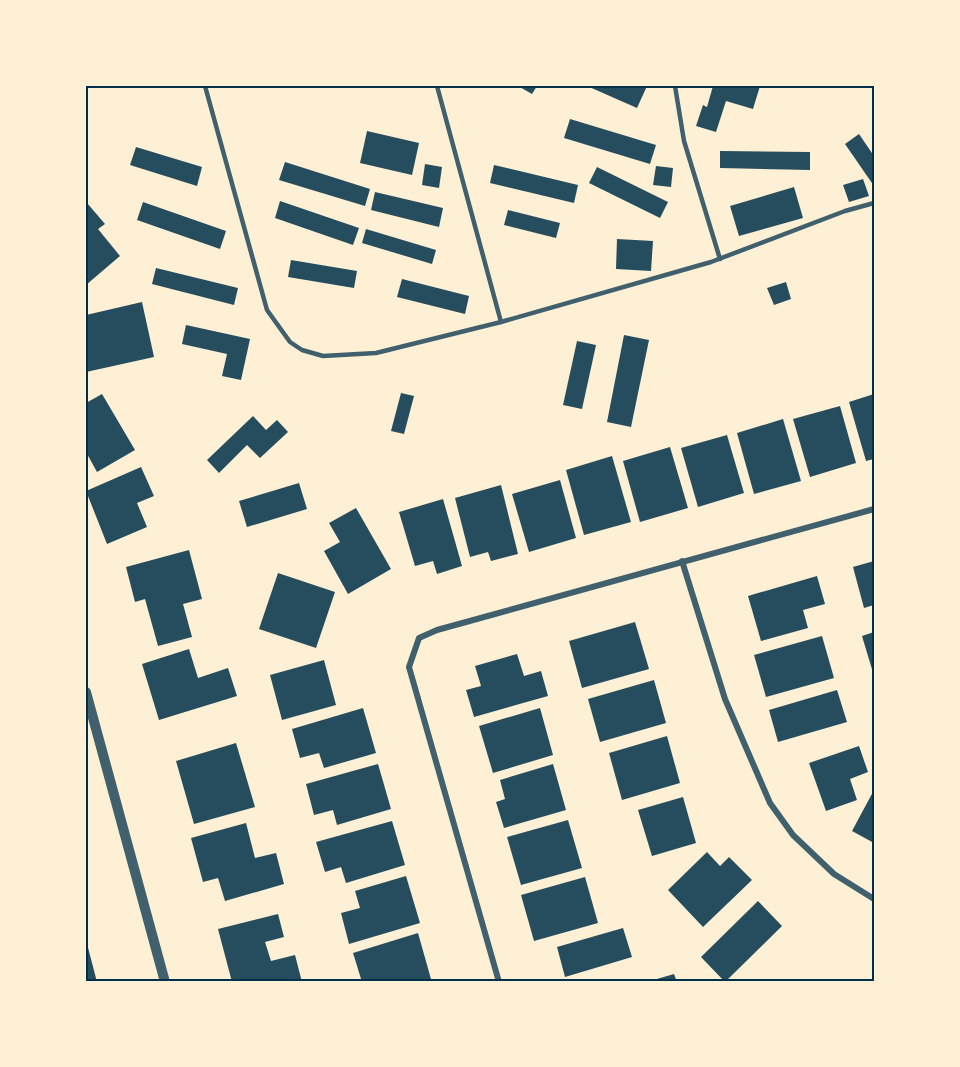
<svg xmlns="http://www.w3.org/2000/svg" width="960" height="1067" font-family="Rubik,sans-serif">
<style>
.building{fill:#264d5e}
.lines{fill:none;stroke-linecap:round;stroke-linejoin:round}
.service{stroke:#3f606c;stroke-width:4.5}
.minor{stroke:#3f606c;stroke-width:6}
.tertiary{stroke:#3f606c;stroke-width:10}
.neatline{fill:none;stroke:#003049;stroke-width:2}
</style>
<rect width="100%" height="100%" fill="#fdf0d5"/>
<g class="building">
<polygon points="518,86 537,86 532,94"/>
<polygon points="587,86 647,86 637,108"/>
<polygon points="713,86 760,86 753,109 726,101 716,132 696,126 703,105 707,107"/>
<polygon points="570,119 656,145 650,164 564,138"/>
<polygon points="367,131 419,143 412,175 360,163"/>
<polygon points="859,134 874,156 874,186 845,144"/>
<polygon points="136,147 202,167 197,186 130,165"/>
<polygon points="720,151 810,152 810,170 720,168"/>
<polygon points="285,162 370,189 365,206 279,180"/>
<polygon points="425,164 442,167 439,188 422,185"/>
<polygon points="494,165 578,185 574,203 490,183"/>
<polygon points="656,166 673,168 671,187 653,185"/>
<polygon points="597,167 668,202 660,218 589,183"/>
<polygon points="863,179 869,196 849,202 843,185"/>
<polygon points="794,187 803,218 739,236 730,206"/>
<polygon points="375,192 443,208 439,227 371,210"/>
<polygon points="280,201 359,228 353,245 275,218"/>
<polygon points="143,202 226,231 220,249 137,220"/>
<polygon points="87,203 105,224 98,229 120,256 86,285 86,204"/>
<polygon points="508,210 560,223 556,238 504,225"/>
<polygon points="366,229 436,250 432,264 362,243"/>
<polygon points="617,239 653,241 651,271 616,269"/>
<polygon points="291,260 357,271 354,288 288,277"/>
<polygon points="156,268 238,288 234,305 152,284"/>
<polygon points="402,279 469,296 465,314 397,297"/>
<polygon points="786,282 791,299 774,305 767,288"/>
<polygon points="142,302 154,357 86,372 86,315"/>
<polygon points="186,325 250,339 241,380 222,376 227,354 182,344"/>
<polygon points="624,335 649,340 631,427 607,422"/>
<polygon points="577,341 596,345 582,409 563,405"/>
<polygon points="401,393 414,396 404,434 391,431"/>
<polygon points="102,394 135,450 97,472 86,452 86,403"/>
<polygon points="874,394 874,459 866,461 849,402"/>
<polygon points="840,406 856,463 810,477 793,419"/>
<polygon points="253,416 266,430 277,420 288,432 260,458 247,445 219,473 207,460"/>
<polygon points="783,419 801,481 754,494 737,433"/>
<polygon points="727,435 744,493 698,507 681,448"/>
<polygon points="670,447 688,508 640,522 623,461"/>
<polygon points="612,456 631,522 584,535 566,470"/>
<polygon points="141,467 154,496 137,503 147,527 107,544 86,491"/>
<polygon points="560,480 576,538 529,552 512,494"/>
<polygon points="299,483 307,509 247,527 239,501"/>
<polygon points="501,485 518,554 491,561 488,552 470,557 455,498"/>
<polygon points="443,499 462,566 437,574 433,561 415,566 399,512"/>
<polygon points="356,508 391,569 348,594 324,551 340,542 329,523"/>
<polygon points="189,550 202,599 183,604 192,637 158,646 145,599 135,602 126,567"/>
<polygon points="874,561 874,605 864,608 853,567"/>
<polygon points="278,573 335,592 316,648 259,629"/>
<polygon points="817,576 825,604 803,610 808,628 761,641 748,596"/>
<polygon points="635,622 649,669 582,688 569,641"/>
<polygon points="874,632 874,676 862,636"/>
<polygon points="822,636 834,678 766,697 754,655"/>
<polygon points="189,649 198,678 228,668 237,696 159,720 142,664"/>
<polygon points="517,654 524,676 541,671 548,696 474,717 466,690 481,686 475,666"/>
<polygon points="324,660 336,705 282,720 270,675"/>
<polygon points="654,680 666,723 600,742 588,699"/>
<polygon points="837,690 847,722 778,742 769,710"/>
<polygon points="363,708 376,753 324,768 319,753 300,758 292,729"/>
<polygon points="540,708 553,755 493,773 479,726"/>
<polygon points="667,736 680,783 622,800 609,753"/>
<polygon points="236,743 255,807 194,824 176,761"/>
<polygon points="859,746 868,772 850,779 857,800 826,811 809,763"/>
<polygon points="378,764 391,809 337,825 333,810 314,815 306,784"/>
<polygon points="553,764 566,810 504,828 496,802 505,799 500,780"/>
<polygon points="874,790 874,843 852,831"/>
<polygon points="683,797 696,843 652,856 638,810"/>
<polygon points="568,820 582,868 521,885 507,837"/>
<polygon points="392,821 405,865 346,883 341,867 325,872 316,842"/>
<polygon points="246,823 255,858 276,853 284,884 225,901 218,878 203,882 191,838"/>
<polygon points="707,852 720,866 729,857 752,880 703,927 668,890"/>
<polygon points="406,876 420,923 349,944 341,913 360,908 355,891"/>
<polygon points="585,877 598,923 534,941 521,895"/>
<polygon points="758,901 782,926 725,982 701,957"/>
<polygon points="278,914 284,937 265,942 271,961 295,955 302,982 232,982 218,929"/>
<polygon points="623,928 632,957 565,977 557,947"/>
<polygon points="418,933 431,979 424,982 362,982 353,953"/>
<polygon points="86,940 97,982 86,982"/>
<polygon points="674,974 677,982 650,982 650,981"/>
</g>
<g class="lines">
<g class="service">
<polyline points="205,86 267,310 290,342 302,350 323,356 376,353 501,322 711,262 845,211 874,203"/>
<polyline points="437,86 501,322"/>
<polyline points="675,86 684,141 720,259"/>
</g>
<g class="minor">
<polyline points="682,561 725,699 770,803 793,835 834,874 874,899"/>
<polyline points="499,982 409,667 419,638 437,630 874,509"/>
</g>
<polyline class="tertiary" points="86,692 165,982"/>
</g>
<rect width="960" height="1067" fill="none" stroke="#fdf0d5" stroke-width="174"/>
<rect x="87" y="87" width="786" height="893" class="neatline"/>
</svg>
